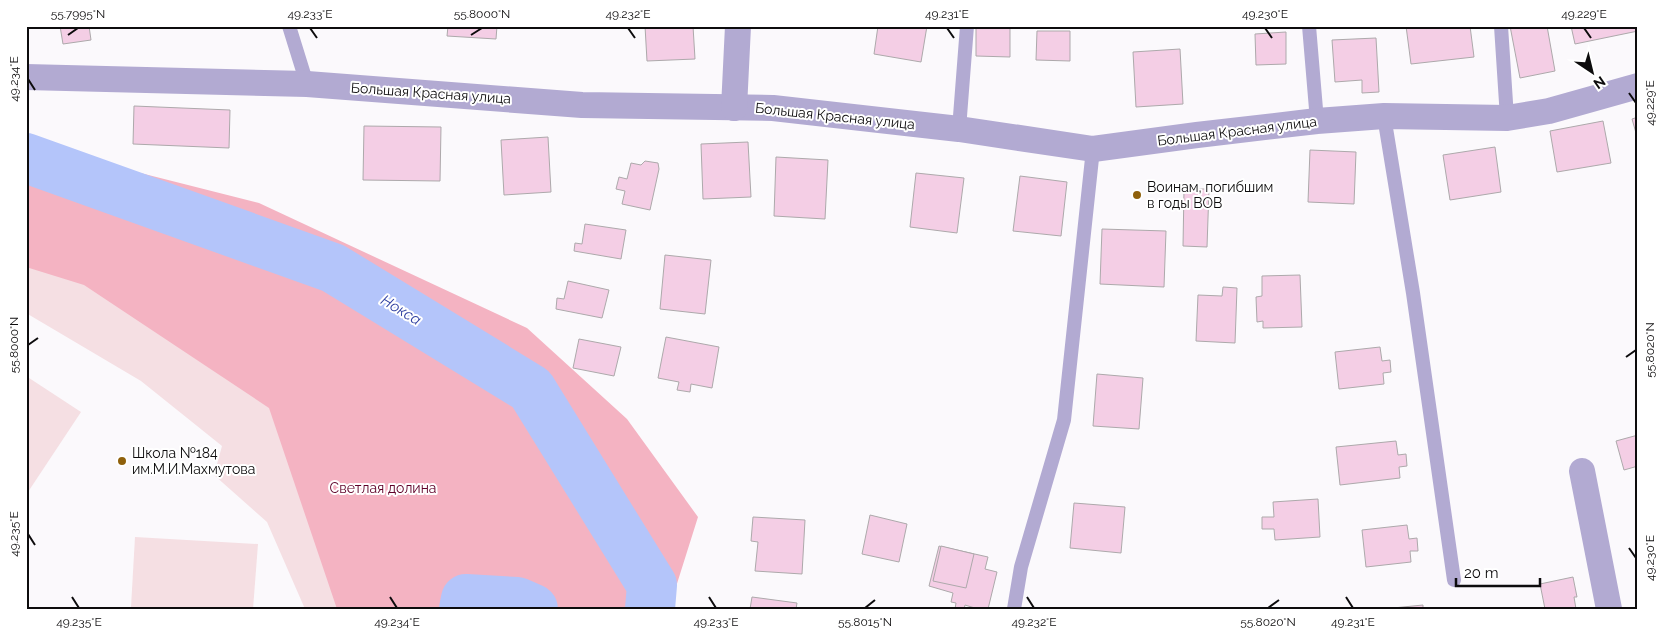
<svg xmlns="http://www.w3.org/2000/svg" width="1664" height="635" font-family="Raleway,sans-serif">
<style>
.green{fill:#f5dfe3}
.forest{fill:#f4b3c2}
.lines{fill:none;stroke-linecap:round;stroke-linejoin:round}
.river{stroke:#b4c5fa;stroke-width:50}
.building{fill:#f4cee5;stroke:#ada9ab}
.lane{stroke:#b2aad2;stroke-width:14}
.street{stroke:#b2aad2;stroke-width:26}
.ticks{fill:none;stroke:#0d0c0d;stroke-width:2}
.poi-dot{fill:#8f600b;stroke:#fff;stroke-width:2}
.labels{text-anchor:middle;stroke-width:4;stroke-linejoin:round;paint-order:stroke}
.street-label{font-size:14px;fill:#0d0c0d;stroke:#fff}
.poi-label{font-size:14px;fill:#0d0c0d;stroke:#fff;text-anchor:start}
.park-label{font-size:14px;fill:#5e0028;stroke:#fff}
.water-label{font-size:15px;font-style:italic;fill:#2f3fa0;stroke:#fff}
.neatline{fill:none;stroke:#0d0c0d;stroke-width:2}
.ticks-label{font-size:12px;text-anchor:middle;fill:#0d0c0d}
</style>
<rect width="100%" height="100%" fill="#fbf9fc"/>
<g class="green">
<polygon points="26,169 504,609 305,609 267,522 214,475 222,446 141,381 26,313"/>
<polygon points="26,376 81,412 26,495"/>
<polygon points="135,537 258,544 253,609 131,607"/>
</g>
<polygon class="forest" points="26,144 259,203 527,328 627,419 698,517 669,609 337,609 269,408 84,285 26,267"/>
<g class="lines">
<g class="river">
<polyline points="26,158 333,268 531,389 652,585 650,609"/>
<polyline points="464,609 466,599 517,602 533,609"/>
</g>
</g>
<g class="building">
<polygon points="60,26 89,26 91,40 63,44"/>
<polygon points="448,26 497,26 496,39 447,36"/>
<polygon points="645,26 693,26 695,59 647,61"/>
<polygon points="878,26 927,26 921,62 874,54"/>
<polygon points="976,26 1010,26 1010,57 976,56"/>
<polygon points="1406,26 1470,26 1474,57 1411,64"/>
<polygon points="1510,26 1547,26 1555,71 1520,78"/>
<polygon points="1571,26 1638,26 1638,31 1575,44"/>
<polygon points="1037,31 1070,31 1070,61 1036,60"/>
<polygon points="1286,32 1286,64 1256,65 1255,34"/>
<polygon points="1376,38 1379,92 1362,93 1362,80 1335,82 1332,40"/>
<polygon points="1180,49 1183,104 1136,107 1133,52"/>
<polygon points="134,106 230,110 229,148 133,144"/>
<polygon points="1638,117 1638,140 1632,119"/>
<polygon points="1603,121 1611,163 1557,172 1550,131"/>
<polygon points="364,126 441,127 440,181 363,180"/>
<polygon points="548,137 551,192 504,195 501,140"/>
<polygon points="748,142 751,197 703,199 701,144"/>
<polygon points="1495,147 1501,192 1450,200 1443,155"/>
<polygon points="1310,150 1356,152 1354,204 1308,202"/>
<polygon points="776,157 828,160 825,219 774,216"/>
<polygon points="645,161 658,163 659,169 650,210 622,204 625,191 616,189 619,177 627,179 631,163 641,165"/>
<polygon points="916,173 964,178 957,233 910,227"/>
<polygon points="1020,176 1067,182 1061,236 1013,231"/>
<polygon points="1184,189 1209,189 1207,247 1183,246"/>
<polygon points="585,224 626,230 621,259 574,251 575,243 582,244"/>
<polygon points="1102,229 1166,231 1164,287 1100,284"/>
<polygon points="665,255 711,260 705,314 660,309"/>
<polygon points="1300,275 1302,327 1263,328 1263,321 1257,322 1256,297 1262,296 1262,276"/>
<polygon points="568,281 609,290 602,318 556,309 557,298 564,299"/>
<polygon points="1223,287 1237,288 1235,343 1196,341 1198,295 1222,296"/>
<polygon points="666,337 719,347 712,388 691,384 690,392 677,390 679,382 658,378"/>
<polygon points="579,339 621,347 614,376 573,368"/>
<polygon points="1380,347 1382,361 1390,360 1391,372 1383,373 1384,384 1339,389 1335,352"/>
<polygon points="1097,374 1143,378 1139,429 1093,426"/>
<polygon points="1638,435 1638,466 1624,470 1616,441"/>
<polygon points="1396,441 1398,455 1406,454 1407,466 1399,467 1400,478 1340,485 1336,447"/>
<polygon points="1318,499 1320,537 1275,540 1274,529 1262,529 1262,517 1274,517 1273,502"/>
<polygon points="1074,503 1125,507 1121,553 1070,548"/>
<polygon points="870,515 907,524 899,562 862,554"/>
<polygon points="753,517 805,520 802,574 755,571 758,542 751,541"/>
<polygon points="1407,525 1409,539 1417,538 1418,551 1410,551 1411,562 1366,567 1362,530"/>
<polygon points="939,546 988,557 985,569 997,572 988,609 978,609 965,605 964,609 955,609 956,603 951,602 953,593 929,586"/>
<polygon points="941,546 974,554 966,588 933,581"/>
<polygon points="1573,577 1577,597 1574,597 1576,609 1545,609 1540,584"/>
<polygon points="752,597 797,603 796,609 750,609"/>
<polygon points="1423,605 1423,609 1383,609"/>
</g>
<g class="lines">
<g class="lane">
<polyline points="289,26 307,84"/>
<polyline points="1309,26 1317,121"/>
<polyline points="1501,26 1507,118"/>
<polyline points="1384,116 1413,293 1454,580"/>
<polyline points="959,129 967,26"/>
<polyline points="1014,609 1021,567 1064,420 1093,149"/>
</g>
<g class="street">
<polyline points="26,77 307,84 582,105 773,108 959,129 1093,149 1197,135 1317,121 1384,116 1507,118 1549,111 1638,86"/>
<polyline points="734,108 738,26"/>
<polyline points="1582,471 1609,609"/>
</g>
</g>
<path class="ticks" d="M310 28 317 38M628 28 635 38M947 28 954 38M1265 28 1272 38M1584 28 1591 38M68 35 78 28M471 35 482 28M28 79 35 90M1629 93 1636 103M28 345 38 338M1626 357 1636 350M28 534 35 545M1629 548 1636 558M72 597 79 608M390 597 397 608M709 597 716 608M1027 597 1034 608M1346 597 1353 608M865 608 875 600M1268 608 1279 600"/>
<g class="poi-dot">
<circle cx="1137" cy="195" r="5"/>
<circle cx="122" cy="461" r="5"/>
</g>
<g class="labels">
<g class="street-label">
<text transform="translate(431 93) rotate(4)" y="5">Большая Красная улица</text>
<text transform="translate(835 116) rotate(6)" y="5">Большая Красная улица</text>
<text transform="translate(1237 131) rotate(-7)" y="5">Большая Красная улица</text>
</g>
<g class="poi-label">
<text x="1147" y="192">Воинам, погибшим<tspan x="1147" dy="16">в годы ВОВ</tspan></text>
<text x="132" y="458">Школа №184<tspan x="132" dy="16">им.М.И.Махмутова</tspan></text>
</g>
<g class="park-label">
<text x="383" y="493">Светлая долина</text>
</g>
<g class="water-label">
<text transform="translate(401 310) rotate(31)" y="5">Нокса</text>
</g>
</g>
<rect width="1664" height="635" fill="none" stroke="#ffffff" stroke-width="55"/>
<g transform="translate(1592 72) rotate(145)" stroke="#ffffff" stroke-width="4" paint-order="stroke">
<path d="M0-4L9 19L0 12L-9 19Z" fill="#0d0c0d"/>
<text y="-8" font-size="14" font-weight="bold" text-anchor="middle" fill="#0d0c0d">N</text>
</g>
<path d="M1456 578v8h84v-8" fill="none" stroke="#0d0c0d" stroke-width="2.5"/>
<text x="1464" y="578" font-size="15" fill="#0d0c0d" stroke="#ffffff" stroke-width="4" paint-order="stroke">20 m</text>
<rect x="28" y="28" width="1608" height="580" class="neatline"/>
<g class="ticks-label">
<text x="78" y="18">55.7995°N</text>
<text x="310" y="18">49.233°E</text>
<text x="482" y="18">55.8000°N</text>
<text x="628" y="18">49.232°E</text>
<text x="947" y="18">49.231°E</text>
<text x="1265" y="18">49.230°E</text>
<text x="1584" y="18">49.229°E</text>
<text transform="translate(14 79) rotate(-90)" y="4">49.234°E</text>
<text transform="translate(1650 103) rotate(-90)" y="4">49.229°E</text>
<text transform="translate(14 345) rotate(-90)" y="4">55.8000°N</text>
<text transform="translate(1650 350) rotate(-90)" y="4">55.8020°N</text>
<text transform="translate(14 534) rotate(-90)" y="4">49.235°E</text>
<text transform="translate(1650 558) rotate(-90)" y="4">49.230°E</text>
<text x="79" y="626">49.235°E</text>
<text x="397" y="626">49.234°E</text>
<text x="716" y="626">49.233°E</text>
<text x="865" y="626">55.8015°N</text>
<text x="1034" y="626">49.232°E</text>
<text x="1268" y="626">55.8020°N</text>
<text x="1353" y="626">49.231°E</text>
</g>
</svg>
